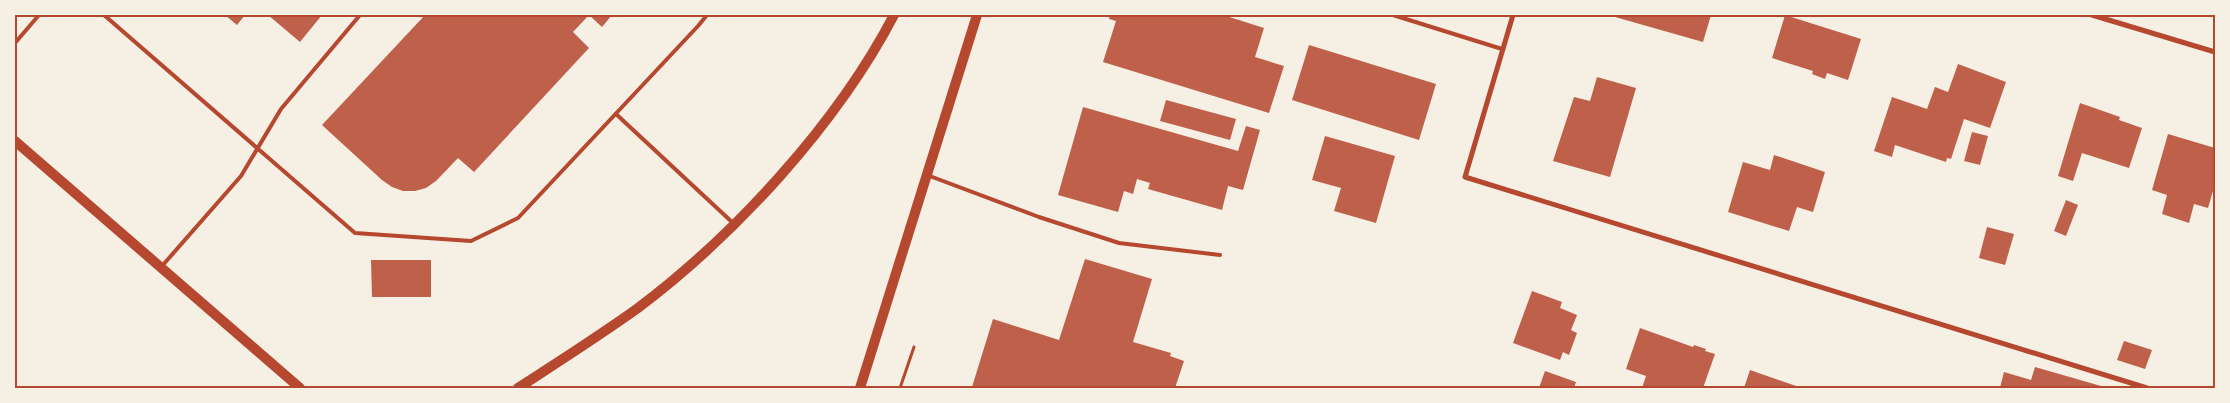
<svg xmlns="http://www.w3.org/2000/svg" width="2230" height="403" font-family="Overpass,sans-serif">
<style>
.building{fill:#bf614a}
.lines{fill:none;stroke-linecap:round;stroke-linejoin:round}
.path{stroke:#b5482f;stroke-width:3}
.service{stroke:#b5482f;stroke-width:4}
.minor{stroke:#b5482f;stroke-width:5}
.secondary{stroke:#b5482f;stroke-width:10}
.neatline{fill:none;stroke:#b5482f;stroke-width:2}
</style>
<rect width="100%" height="100%" fill="#f6efe4"/>
<g class="building">
<polygon points="225,15 245,15 237,25"/>
<polygon points="268,15 322,15 300,42"/>
<polygon points="425,15 612,15 602,27 589,15 573,32 589,48 474,172 458,158 436,181 426,188 415,191 403,191 392,187 382,180 322,125"/>
<polygon points="1110,15 1223,15 1264,28 1255,57 1284,66 1269,113 1103,62 1116,21 1109,19"/>
<polygon points="1608,15 1711,15 1703,42"/>
<polygon points="1785,15 1861,39 1848,80 1827,73 1825,79 1812,74 1813,71 1772,58"/>
<polygon points="1309,45 1436,84 1419,140 1292,100"/>
<polygon points="1958,64 2006,82 1990,128 1964,119 1951,159 1947,158 1946,162 1895,145 1892,157 1874,151 1892,97 1927,109 1935,87 1948,92"/>
<polygon points="1597,77 1636,88 1610,177 1553,161 1574,97 1590,101"/>
<polygon points="1166,100 1236,119 1230,140 1160,121"/>
<polygon points="2080,103 2120,117 2119,120 2142,128 2129,168 2082,153 2073,181 2058,176"/>
<polygon points="1083,107 1238,151 1246,126 1260,130 1243,190 1228,186 1222,210 1148,189 1150,183 1137,179 1133,194 1124,191 1118,212 1058,195"/>
<polygon points="1972,132 1988,136 1980,165 1964,161"/>
<polygon points="2168,134 2215,148 2215,184 2208,208 2194,204 2189,223 2162,214 2167,195 2152,190"/>
<polygon points="1325,136 1395,156 1376,223 1334,211 1341,188 1312,180"/>
<polygon points="1774,155 1825,172 1813,212 1797,207 1789,231 1728,212 1743,162 1770,170"/>
<polygon points="2066,200 2078,205 2066,236 2054,231"/>
<polygon points="1987,227 2014,234 2005,265 1979,258"/>
<polygon points="1085,259 1152,279 1133,342 1171,353 1170,356 1184,361 1175,388 972,387 993,319 1059,340"/>
<polygon points="371,260 431,260 431,297 372,297"/>
<polygon points="1532,291 1562,302 1560,308 1577,315 1571,330 1577,333 1569,355 1563,352 1560,360 1513,343"/>
<polygon points="1640,328 1693,347 1694,345 1706,349 1705,351 1715,354 1703,388 1642,388 1646,376 1626,369"/>
<polygon points="2124,341 2152,350 2145,369 2117,360"/>
<polygon points="2035,367 2101,386 2101,388 2000,388 2004,372 2031,380"/>
<polygon points="1750,370 1802,388 1744,388"/>
<polygon points="1545,371 1576,382 1574,388 1539,388"/>
</g>
<g class="lines">
<polyline class="path" points="900,388 914,347"/>
<g class="service">
<polyline points="104,15 355,233 471,241 518,218 698,26 707,15"/>
<polyline points="1393,15 1502,49"/>
<polyline points="15,43 39,15"/>
<polyline points="616,114 733,223"/>
<polyline points="927,175 1039,217 1119,243 1220,255"/>
<polyline points="162,266 241,176 281,109 360,15"/>
</g>
<g class="minor">
<polyline points="1513,15 1465,177 2147,388"/>
<polyline points="2092,15 2215,52"/>
</g>
<g class="secondary">
<polyline points="15,141 300,388"/>
<path d="M518 388C558 362 599 336 638 308 736 234 837 124 894 15"/>
<polyline points="860,388 977,15"/>
</g>
</g>
<rect width="2230" height="403" fill="none" stroke="#f6efe4" stroke-width="32"/>
<rect x="16" y="16" width="2198" height="371" class="neatline"/>
</svg>
